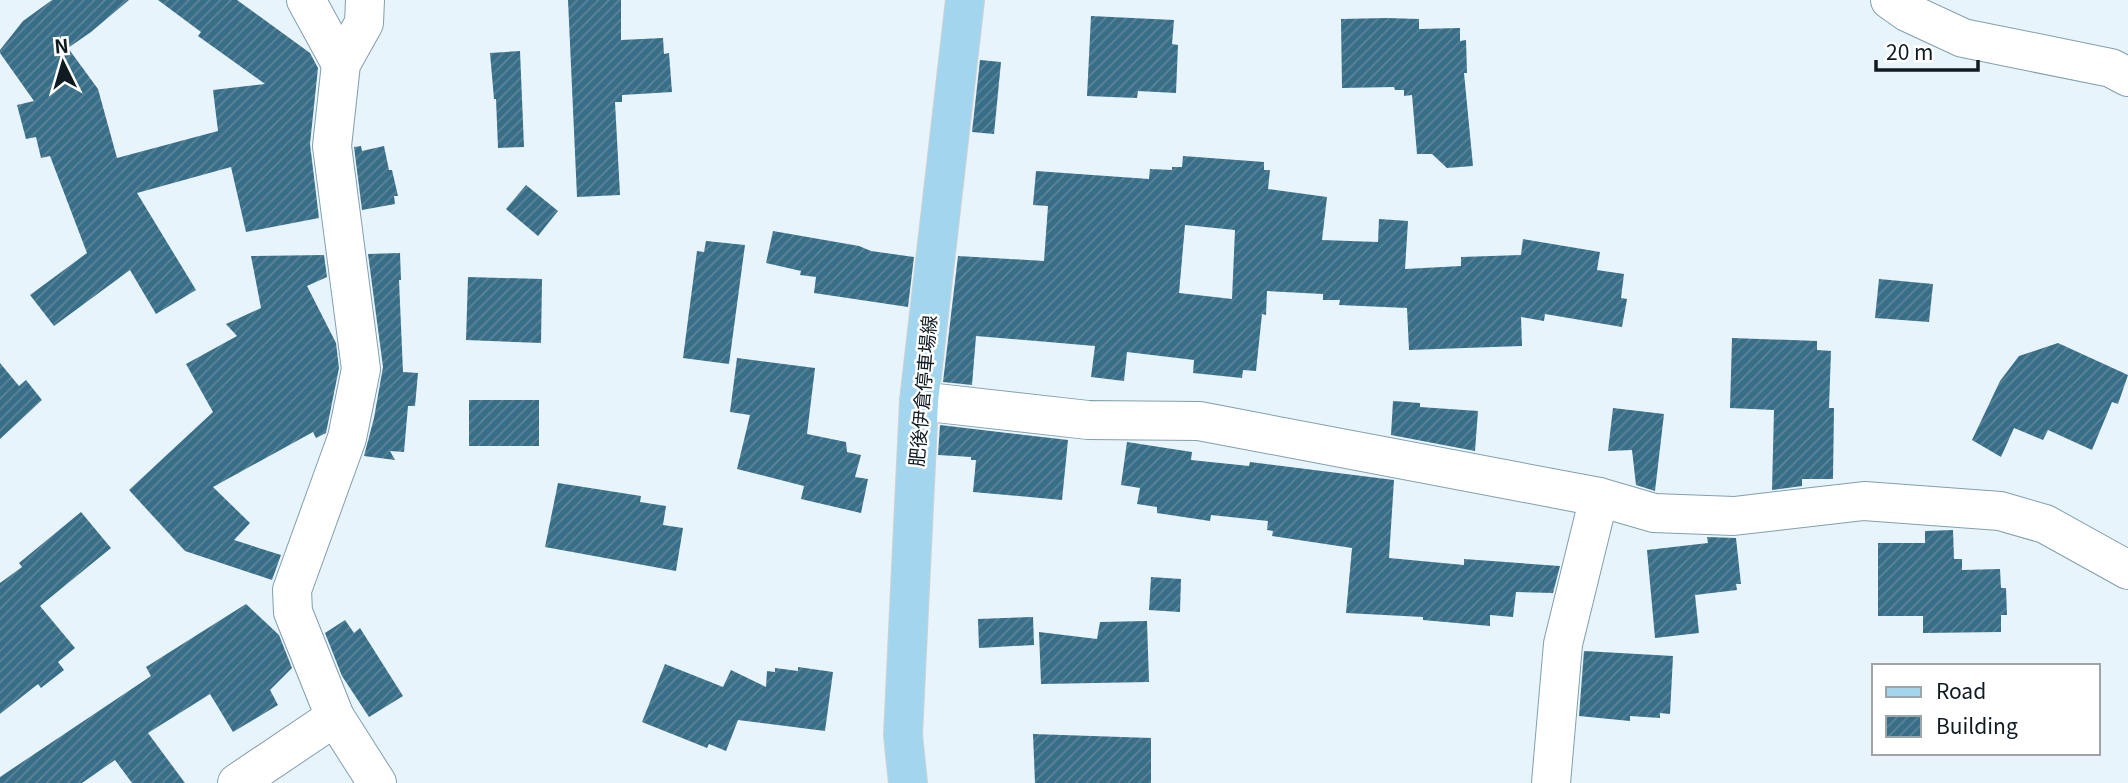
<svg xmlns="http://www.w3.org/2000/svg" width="2128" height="783" font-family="Georgia,'Noto Sans JP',serif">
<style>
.building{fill:url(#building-hatch);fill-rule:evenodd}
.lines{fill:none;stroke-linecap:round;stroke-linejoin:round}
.minor-casing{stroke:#819fae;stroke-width:40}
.major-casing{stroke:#cfd1d2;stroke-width:40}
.minor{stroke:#fff;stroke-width:38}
.major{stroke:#a2d6ef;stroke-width:38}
.labels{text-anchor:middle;stroke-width:5;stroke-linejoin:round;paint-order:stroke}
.street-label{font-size:19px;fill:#0f1b20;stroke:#fff}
</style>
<defs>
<pattern id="building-hatch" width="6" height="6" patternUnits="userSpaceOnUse" patternTransform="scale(1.75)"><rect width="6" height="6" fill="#386e88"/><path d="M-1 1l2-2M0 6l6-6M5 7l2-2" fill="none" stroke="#5e8598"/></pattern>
</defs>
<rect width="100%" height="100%" fill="#e8f4fb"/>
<g class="building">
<polygon points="52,0 129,0 91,32 68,48 98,89 117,158 218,131 213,90 265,84 198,36 201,32 158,0 237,0 310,53 318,68 310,144 319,218 246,232 231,167 137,193 196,290 156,314 130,270 54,326 30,295 87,253 50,156 41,158 36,137 26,139 17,105 34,101 0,53 0,50 23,21"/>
<polygon points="568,0 621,0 621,40 663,38 664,54 669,53 672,92 622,95 622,102 615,102 620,195 577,197"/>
<polygon points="1091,16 1174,20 1172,44 1178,45 1176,93 1138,91 1137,98 1087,96"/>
<polygon points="1387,18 1419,19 1419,29 1460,28 1460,41 1466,40 1467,73 1464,73 1473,166 1447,168 1432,154 1417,154 1412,95 1404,96 1404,90 1395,90 1394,87 1342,88 1341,19"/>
<polygon points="520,51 524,147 498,148 496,99 494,99 490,53"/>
<polygon points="980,60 1001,62 994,134 972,132"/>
<polygon points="361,146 362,151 384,146 389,170 392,170 398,196 394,196 395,204 362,210 354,147"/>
<path d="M1183 156 1264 162V170H1270L1268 189 1327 197 1322 240 1378 242 1379 219 1408 221 1405 269 1461 266V257L1521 255 1523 239 1600 252 1597 270 1624 274 1621 298 1627 299 1622 327 1545 314 1544 321 1521 317 1522 346 1409 350 1407 308 1339 305 1340 300H1323V294L1267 291 1266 315 1262 314 1256 371 1243 370 1242 378 1193 373 1194 360 1127 352 1124 381 1091 377 1095 346 976 336 972 385 943 382 958 256 1044 261 1048 206 1033 205 1036 171 1149 179 1150 169 1172 170V167H1182ZM1185 225 1235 230 1232 299 1179 293Z"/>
<polygon points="526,185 558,211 538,236 506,209"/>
<polygon points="773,231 859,246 871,251 914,257 908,307 814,293 816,277 800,275 801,271 766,263"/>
<polygon points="706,241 745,245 729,364 683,358 697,251 704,252"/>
<polygon points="400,253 401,280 399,280 403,372 418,373 415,406 408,406 404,452 390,451 395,460 364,456 374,418 383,367 368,254"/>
<polygon points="324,255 327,277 307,286 336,343 339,368 326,433 316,438 313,432 213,487 250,523 234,540 281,555 272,580 185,551 129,490 213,412 186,364 237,336 226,324 261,308 251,256"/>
<polygon points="468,277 542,279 541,343 466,340"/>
<polygon points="1879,279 1933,284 1929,322 1875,318"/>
<polygon points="1732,338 1817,341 1817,350 1831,351 1829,408 1834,408 1833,479 1802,479 1802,486 1772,490 1774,410 1730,408"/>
<polygon points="2058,343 2128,375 2118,404 2112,402 2092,450 2048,430 2043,440 2014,428 2001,457 1972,440 2000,381 2019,356"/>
<polygon points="737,358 815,368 807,434 846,442 847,452 861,455 855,477 868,479 861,513 801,499 804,486 737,469 750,415 730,412"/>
<polygon points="0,363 19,386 26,380 42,400 0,439"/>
<rect x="469" y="400" width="70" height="46"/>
<polygon points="1393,401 1420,403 1420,407 1478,411 1475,451 1391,435"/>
<polygon points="1613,408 1664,414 1655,491 1636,485 1632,450 1608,451"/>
<polygon points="940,425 1068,440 1062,500 973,492 976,460 971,460 971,457 938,455"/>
<polygon points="1127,442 1192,452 1191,460 1249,466 1250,462 1394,480 1389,558 1464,565 1464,559 1560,566 1553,593 1516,592 1513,617 1490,615 1490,626 1423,620 1423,617 1346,613 1352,548 1272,536 1273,531 1267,530 1268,521 1211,515 1210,521 1157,513 1157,507 1137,504 1140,488 1121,485"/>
<polygon points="558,483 641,496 640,502 666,506 663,525 683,528 676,571 545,547"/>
<polygon points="81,512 111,548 40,606 75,648 58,662 64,670 41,688 38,684 0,714 0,583 22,567 19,563"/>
<polygon points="1953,530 1954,559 1962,559 1962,570 2000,569 2001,588 2006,588 2007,615 2001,615 2001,632 1923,633 1923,616 1878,616 1878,543 1925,543 1925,531"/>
<polygon points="1707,537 1736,538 1741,584 1736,584 1737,590 1695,595 1699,633 1655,638 1647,550 1708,543"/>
<polygon points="1151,577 1181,579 1180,612 1149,610"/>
<polygon points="246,604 279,635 292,668 270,690 278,705 233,732 210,694 148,733 185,783 132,783 115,760 82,783 0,783 0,777 151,676 146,667"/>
<polygon points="1033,617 1034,645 979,648 978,619"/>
<polygon points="345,620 354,633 360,628 403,696 369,717 342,676 325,633"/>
<polygon points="1147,621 1149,682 1041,684 1039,632 1097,639 1100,622"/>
<polygon points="1584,651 1673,656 1670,714 1660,713 1660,718 1630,716 1630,721 1579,716"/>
<polygon points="665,664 723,687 731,670 766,687 767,671 775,672 775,668 798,671 798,667 833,672 825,731 738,720 726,751 709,744 707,748 642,722"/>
<polygon points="1033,734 1151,738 1151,783 1035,783"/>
</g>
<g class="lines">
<g class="minor-casing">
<g id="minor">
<polyline points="306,0 341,64"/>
<polyline points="365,0 364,23 341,64 332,146 361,369 347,438 292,590 293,612 335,717 377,783"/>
<polyline points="1890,0 1907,12 1963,38 2111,68 2128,77"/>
<polyline points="919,401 1088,420 1199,421 1599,497 1654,513 1734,516 1864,501 2000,511 2045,524 2128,570"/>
<polyline points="237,783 335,717"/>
<polyline points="1551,783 1563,644 1599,497"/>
</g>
</g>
<g class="major-casing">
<polyline id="major" points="908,783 903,735 919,401 965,0"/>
</g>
<use href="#minor" class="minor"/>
<use href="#major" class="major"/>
</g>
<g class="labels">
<g class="street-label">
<text transform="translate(923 391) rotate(-85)" y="7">肥後伊倉停車場線</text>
</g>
</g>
<rect x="1872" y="664" width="228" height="91" fill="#ffffff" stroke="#9fa4a6" stroke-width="2"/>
<rect x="1886" y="687" width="35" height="10" fill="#a2d6ef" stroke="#9fa4a6" stroke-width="2"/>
<text x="1936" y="699" font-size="21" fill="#0f1b20">Road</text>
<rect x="1886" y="716" width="35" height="21" fill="url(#building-hatch)" stroke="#9fa4a6" stroke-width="2"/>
<text x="1936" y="734" font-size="21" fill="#0f1b20">Building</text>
<g transform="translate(63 63) rotate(355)" stroke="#ffffff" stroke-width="5" paint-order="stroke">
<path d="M0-5L12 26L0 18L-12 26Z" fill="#0f1b20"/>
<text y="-10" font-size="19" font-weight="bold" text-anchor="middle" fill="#0f1b20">N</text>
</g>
<path d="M1876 60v10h102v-10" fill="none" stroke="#0f1b20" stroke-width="3.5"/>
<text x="1886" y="60" font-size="21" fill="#0f1b20" stroke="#ffffff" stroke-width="5" paint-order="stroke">20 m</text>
</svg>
